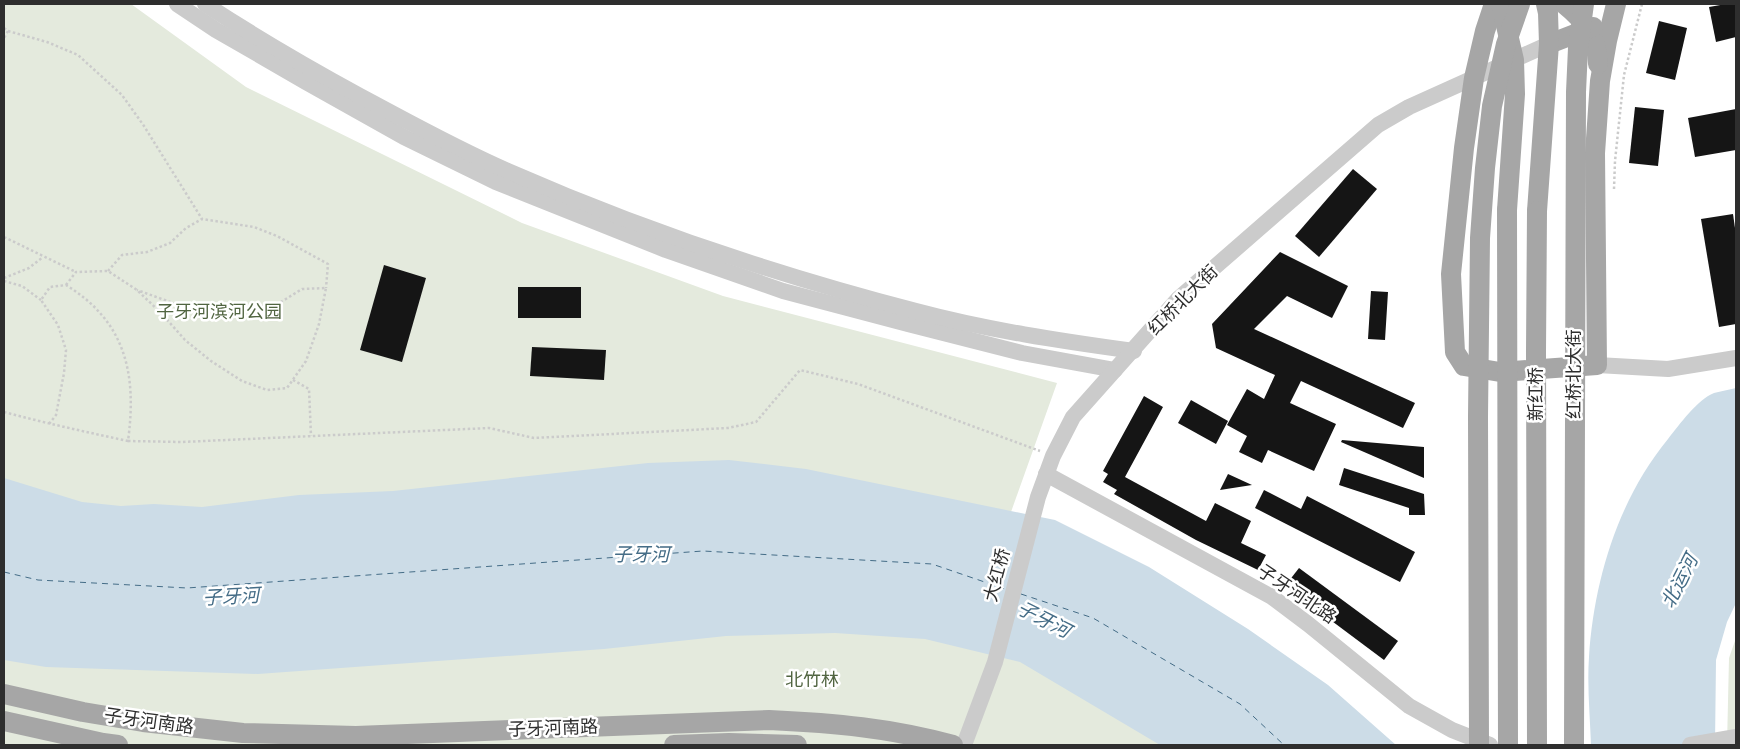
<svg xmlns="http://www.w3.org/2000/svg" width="1740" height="749" font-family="Figtree,'Noto Sans SC',sans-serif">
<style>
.green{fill:#e4eadd}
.water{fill:#ccdce7}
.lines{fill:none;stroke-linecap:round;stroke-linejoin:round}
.ferry{stroke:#456d87;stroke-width:1;stroke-dasharray:6 5;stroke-linecap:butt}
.building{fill:#151515}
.path{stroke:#cbcbcb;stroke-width:2.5;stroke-dasharray:2.5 2.5;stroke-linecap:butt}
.minor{stroke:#cbcbcb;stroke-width:16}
.major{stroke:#a6a6a6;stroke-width:20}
.major-bridge{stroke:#a6a6a6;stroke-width:20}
.labels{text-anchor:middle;stroke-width:5;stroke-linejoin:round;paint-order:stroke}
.street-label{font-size:18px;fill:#2e2e2e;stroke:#fff}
.park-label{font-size:18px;fill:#516541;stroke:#fff}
.water-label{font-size:19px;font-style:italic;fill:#456d87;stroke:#fff}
</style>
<rect width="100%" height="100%" fill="#fff"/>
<g class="green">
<polygon points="4,4 131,4 246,87 522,223 723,296 1057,383 1006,526 142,531 4,501"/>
<polygon points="810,614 1033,656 1183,745 4,745 4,642"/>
<polygon points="1736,638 1736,745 1727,745 1729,658"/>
</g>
<g class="water">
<path d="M1736 388V603L1727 622 1716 660 1715 745H1591C1590 716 1587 686 1589 657 1594 580 1618 500 1668 439 1680 424 1697 400 1714 393 1721 391 1729 390 1736 388Z"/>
<polygon points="729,460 806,469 1055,520 1149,567 1248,629 1328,685 1396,745 1160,745 1020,662 925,639 835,633 726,636 604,649 258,674 46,667 4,660 4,478 82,502 121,506 154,504 202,507 299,495 393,491 648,463"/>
</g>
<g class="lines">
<g class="ferry">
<polyline points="4,572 38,580 187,588 703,551 932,564 1005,589"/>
<polyline points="1021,594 1093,618 1240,704 1284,745"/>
</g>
</g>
<g class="building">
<polygon points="1726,4 1736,4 1736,37 1716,42 1709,7"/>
<polygon points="1659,21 1687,28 1675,80 1646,73"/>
<polygon points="1635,107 1664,110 1658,166 1629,163"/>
<polygon points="1736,109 1736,150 1695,157 1688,118"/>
<polygon points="1353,169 1377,189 1319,257 1295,236"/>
<polygon points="1733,214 1736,235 1736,324 1719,327 1701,219"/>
<polygon points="1280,252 1348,286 1332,318 1287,296 1254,329 1415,403 1403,428 1301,381 1290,403 1336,424 1314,471 1268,450 1262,463 1239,452 1247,436 1227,425 1247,389 1264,399 1275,375 1216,348 1212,324"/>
<polygon points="384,265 426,278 402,362 360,350"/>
<rect x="518" y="287" width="63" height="31"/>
<polygon points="1371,291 1388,292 1385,340 1368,339"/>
<polygon points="532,347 606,350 604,380 530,376"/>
<polygon points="1144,396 1163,407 1125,477 1206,521 1215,503 1251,521 1241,543 1266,555 1258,570 1196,540 1114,494 1117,490 1103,482 1108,474 1103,471"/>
<polygon points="1191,400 1228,421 1216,444 1178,423"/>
<polygon points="1342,440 1424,447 1424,478 1341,442"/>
<polygon points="1344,468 1424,494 1425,515 1409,515 1409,508 1339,485"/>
<polygon points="1228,474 1252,485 1220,490"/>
<polygon points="1264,490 1301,509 1307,496 1415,552 1400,582 1255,508"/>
<polygon points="1299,568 1398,641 1384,660 1285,586"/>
</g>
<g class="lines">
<g class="path">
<polyline points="4,28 8,31 4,38"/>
<polyline points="8,31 47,42 78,55 122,95 144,126 202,219"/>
<polyline points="1614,189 1615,161 1624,75 1642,4"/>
<polyline points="4,237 76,272"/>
<polyline points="108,271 122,255 147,252 170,243 186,228 202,219 254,227 277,236 328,264 326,288"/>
<polyline points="4,278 29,268 43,257"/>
<polyline points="4,281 22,286 41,300"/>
<polyline points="66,285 76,272 108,271 137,290 162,314 185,340 211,361 242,381 267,390 287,388 306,361 319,324 326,288 302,289 281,302 230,314 184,307 137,290"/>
<polyline points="293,380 309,389 311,436"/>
<path d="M4 412C45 423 86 432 128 441 137 374 126 322 66 285L50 287 41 300 58 325 66 350 64 373 56 415 49 424"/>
<polyline points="128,441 182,442 489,428 534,438 728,428 756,422 800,370 858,384 1040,451"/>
</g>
<g class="minor">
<polyline points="177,4 216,30 306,82 404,137 496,182 666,250 783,291 908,324 1022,353 1115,370"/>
<path d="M205 4C255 37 307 67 360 96 409 122 457 149 508 171 640 229 777 275 916 311 987 330 1061 341 1134 351"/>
<polyline points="1597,365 1668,369 1736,358"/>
<polyline points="1046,474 1272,597 1308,624 1409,706 1452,730 1490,745"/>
<polyline points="964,745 995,662 1038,497 1053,456 1073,417 1178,299 1378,125 1409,107 1549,44"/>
<polyline points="1690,745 1736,737"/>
</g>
<g class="major">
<polyline points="1494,4 1485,31 1474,78 1464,148 1451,274 1455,352 1464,366 1500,372 1597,365 1595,153 1600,81 1607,41 1616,4"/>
<polyline points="1501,4 1514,60 1515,94 1507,210"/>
<path d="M1564 4C1585 21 1597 37 1598 64"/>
<polyline points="1549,44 1593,27"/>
<polyline points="1537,211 1549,44 1548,13 1546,4"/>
<path d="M4 694 83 712 143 722 243 733 356 736 769 720C835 723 890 728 953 745"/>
<polyline points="4,721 103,743 118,745"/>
<polyline points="674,745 729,743 797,745"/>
</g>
<g class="major-bridge">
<polyline points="1507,210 1508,745"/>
<polyline points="1479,745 1478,417 1480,238 1485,168 1492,106 1506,44 1520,4"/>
<polyline points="1537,745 1536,352 1537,211"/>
<polyline points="1574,745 1576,92 1578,48 1584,4"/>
</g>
</g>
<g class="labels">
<g class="street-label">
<text transform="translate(1183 300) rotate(-45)" y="6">红桥北大街</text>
<text transform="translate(1574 374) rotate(-90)" y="6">红桥北大街</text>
<text transform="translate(1536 394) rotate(-90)" y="6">新红桥</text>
<text transform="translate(997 575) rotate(-75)" y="6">大红桥</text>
<text transform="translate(1297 594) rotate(34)" y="6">子牙河北路</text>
<text transform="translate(149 721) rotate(8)" y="6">子牙河南路</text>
<text transform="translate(553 728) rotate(-2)" y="6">子牙河南路</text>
</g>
<g class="park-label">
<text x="219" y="318">子牙河滨河公园</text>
<text x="812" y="686">北竹林</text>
</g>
<g class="water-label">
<text x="641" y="561">子牙河</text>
<text transform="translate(1679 581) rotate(-63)" y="7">北运河</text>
<text transform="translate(231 596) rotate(-3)" y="7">子牙河</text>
<text transform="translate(1044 619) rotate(27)" y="7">子牙河</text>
</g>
</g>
<rect width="1740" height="749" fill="none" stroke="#2e2e2e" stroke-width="10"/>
</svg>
